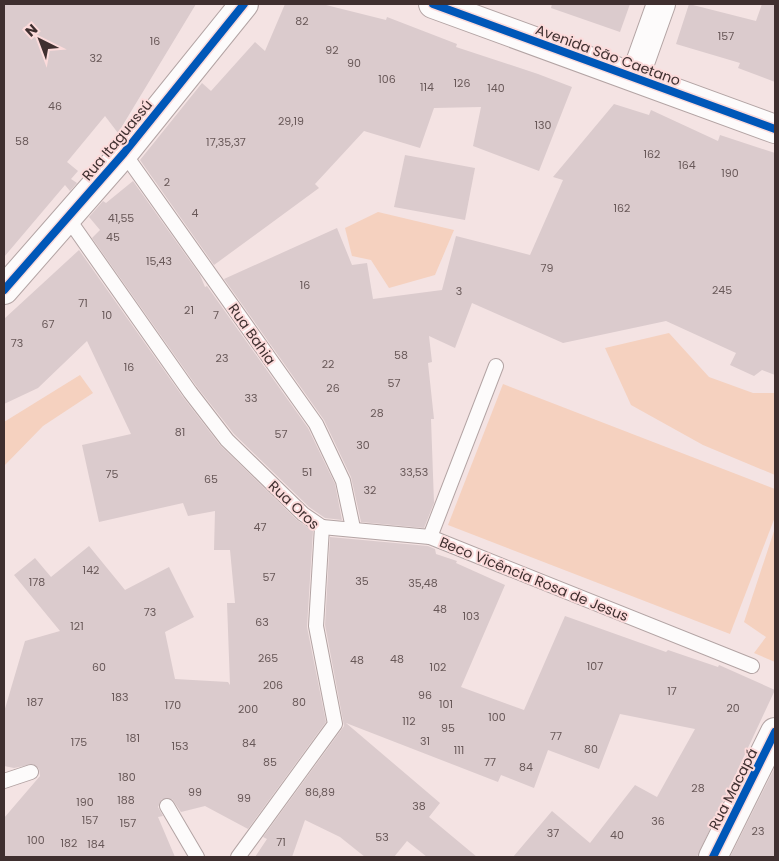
<svg xmlns="http://www.w3.org/2000/svg" width="779" height="861" font-family="Poppins,sans-serif">
<style>
.green{fill:#f5d1bf}
.building{fill:#dbcbcd}
.lines{fill:none;stroke-linecap:round;stroke-linejoin:round}
.service-casing{stroke:#b3a4a4;stroke-width:16}
.minor-casing{stroke:#b3a4a4;stroke-width:30}
.tertiary-casing{stroke:#b3a4a4;stroke-width:30}
.service{stroke:#fdfbfb;stroke-width:14}
.minor{stroke:#fdfbfb;stroke-width:28}
.tertiary{stroke:#fdfbfb;stroke-width:28}
.cycleway-casing{stroke:#fcdbdb;stroke-width:11}
.cycleway{stroke:#0057b8;stroke-width:8}
.labels{text-anchor:middle;stroke-width:4;stroke-linejoin:round;paint-order:stroke}
.number-label{font-size:11px;fill:#685858}
.street-label{font-size:14px;fill:#3f2f2f;stroke:#fcdbdb}
</style>
<rect width="100%" height="100%" fill="#f4e3e3"/>
<g class="green">
<polygon points="378,212 454,230 435,275 389,288 371,260 352,256 345,228"/>
<polygon points="669,333 709,377 753,393 775,393 775,475 703,445 631,405 605,348"/>
<polygon points="80,375 93,393 43,426 4,466 4,422"/>
<polygon points="503,384 775,489 775,517 730,634 448,525"/>
<polygon points="775,528 775,662 754,653 766,637 744,622"/>
</g>
<g class="building">
<polygon points="4,4 196,4 118,133 105,116 67,162 78,171 71,179 77,183 70,191 65,185 4,257"/>
<polygon points="285,4 322,4 386,20 387,17 457,44 456,47 538,74 572,87 539,171 473,146 481,107 434,108 420,148 364,131 315,184 319,188 214,265 140,160 202,83 211,91 255,42 265,51"/>
<polygon points="552,4 630,4 620,32 551,8"/>
<polygon points="689,4 756,21 762,4 775,4 775,82 738,68 740,63 676,44"/>
<polygon points="614,104 649,115 651,110 718,141 720,135 775,153 775,375 762,370 754,376 730,365 736,353 666,321 563,343 472,303 455,348 429,336 432,362 428,363 434,419 431,419 434,503 424,528 361,522 351,477 324,420 224,279 337,228 352,265 367,263 373,299 442,290 456,236 530,255 563,180 553,177"/>
<polygon points="405,155 475,168 465,220 394,207"/>
<polygon points="133,181 200,275 205,287 207,286 308,428 335,484 342,520 325,518 309,507 234,434 197,387 92,238 100,230 89,217 103,201 106,203"/>
<polygon points="79,250 183,397 220,445 297,520 313,531 307,627 326,722 248,829 205,806 181,812 172,799 162,799 158,807 163,816 158,817 175,857 4,857 4,818 40,776 39,769 33,764 14,768 4,766 4,712 25,641 60,631 14,575 35,558 51,577 89,546 125,590 169,567 194,617 165,632 175,679 228,682 230,685 227,603 235,603 230,550 214,550 215,511 188,516 183,503 99,522 82,445 131,434 87,341 38,388 4,404 4,319"/>
<polygon points="330,537 428,546 435,549 436,554 457,561 456,563 505,585 461,687 524,710 565,616 666,652 668,650 718,667 719,665 775,690 697,857 513,857 552,811 590,843 635,785 657,797 695,729 620,714 599,769 548,750 534,788 501,775 498,782 346,723 440,803 429,817 477,857 427,857 407,841 394,857 365,857 340,837 305,820 292,857 255,857 267,839 263,837 344,726 325,625"/>
<polygon points="774,769 775,857 730,857"/>
</g>
<g class="lines">
<g class="service-casing">
<g id="service">
<polyline points="124,153 316,424 343,481 353,528"/>
<polyline points="67,217 190,392 227,440 303,514 322,527"/>
<polyline points="322,527 430,537 752,666"/>
<polyline points="430,537 496,366"/>
<polyline points="4,781 31,772"/>
<polyline points="167,806 197,857"/>
<polyline points="238,857 335,724 316,626 322,527"/>
</g>
</g>
<g class="minor-casing">
<g id="minor">
<polyline points="635,77 661,4"/>
<polyline points="4,290 124,153 244,4"/>
<polyline points="713,857 775,732"/>
</g>
</g>
<g class="tertiary-casing">
<polyline id="tertiary" points="433,4 775,129"/>
</g>
<use href="#service" class="service"/>
<use href="#minor" class="minor"/>
<use href="#tertiary" class="tertiary"/>
<g class="cycleway-casing">
<g id="cycleway">
<polyline points="433,4 775,129"/>
<polyline points="4,290 124,153 244,4"/>
<polyline points="713,857 775,732"/>
</g>
</g>
<use href="#cycleway" class="cycleway"/>
</g>
<g class="labels">
<g class="number-label">
<text x="302" y="25">82</text>
<text x="726" y="40">157</text>
<text x="155" y="45">16</text>
<text x="332" y="54">92</text>
<text x="96" y="62">32</text>
<text x="354" y="67">90</text>
<text x="387" y="83">106</text>
<text x="462" y="87">126</text>
<text x="427" y="91">114</text>
<text x="496" y="92">140</text>
<text x="55" y="110">46</text>
<text x="291" y="125">29,19</text>
<text x="543" y="129">130</text>
<text x="22" y="145">58</text>
<text x="226" y="146">17,35,37</text>
<text x="652" y="158">162</text>
<text x="687" y="169">164</text>
<text x="730" y="177">190</text>
<text x="167" y="186">2</text>
<text x="622" y="212">162</text>
<text x="195" y="217">4</text>
<text x="121" y="222">41,55</text>
<text x="113" y="241">45</text>
<text x="159" y="265">15,43</text>
<text x="547" y="272">79</text>
<text x="305" y="289">16</text>
<text x="722" y="294">245</text>
<text x="459" y="295">3</text>
<text x="83" y="307">71</text>
<text x="189" y="314">21</text>
<text x="107" y="319">10</text>
<text x="216" y="319">7</text>
<text x="48" y="328">67</text>
<text x="17" y="347">73</text>
<text x="401" y="359">58</text>
<text x="222" y="362">23</text>
<text x="328" y="368">22</text>
<text x="129" y="371">16</text>
<text x="394" y="387">57</text>
<text x="333" y="392">26</text>
<text x="251" y="402">33</text>
<text x="377" y="417">28</text>
<text x="180" y="436">81</text>
<text x="281" y="438">57</text>
<text x="363" y="449">30</text>
<text x="307" y="476">51</text>
<text x="414" y="476">33,53</text>
<text x="112" y="478">75</text>
<text x="211" y="483">65</text>
<text x="370" y="494">32</text>
<text x="260" y="531">47</text>
<text x="91" y="574">142</text>
<text x="269" y="581">57</text>
<text x="362" y="585">35</text>
<text x="37" y="586">178</text>
<text x="423" y="587">35,48</text>
<text x="440" y="613">48</text>
<text x="150" y="616">73</text>
<text x="471" y="620">103</text>
<text x="262" y="626">63</text>
<text x="77" y="630">121</text>
<text x="268" y="662">265</text>
<text x="397" y="663">48</text>
<text x="357" y="664">48</text>
<text x="595" y="670">107</text>
<text x="99" y="671">60</text>
<text x="438" y="671">102</text>
<text x="273" y="689">206</text>
<text x="672" y="695">17</text>
<text x="425" y="699">96</text>
<text x="120" y="701">183</text>
<text x="35" y="706">187</text>
<text x="299" y="706">80</text>
<text x="446" y="708">101</text>
<text x="173" y="709">170</text>
<text x="733" y="712">20</text>
<text x="248" y="713">200</text>
<text x="497" y="721">100</text>
<text x="409" y="725">112</text>
<text x="448" y="732">95</text>
<text x="556" y="740">77</text>
<text x="133" y="742">181</text>
<text x="425" y="745">31</text>
<text x="79" y="746">175</text>
<text x="249" y="747">84</text>
<text x="180" y="750">153</text>
<text x="591" y="753">80</text>
<text x="459" y="754">111</text>
<text x="270" y="766">85</text>
<text x="490" y="766">77</text>
<text x="526" y="771">84</text>
<text x="127" y="781">180</text>
<text x="698" y="792">28</text>
<text x="195" y="796">99</text>
<text x="320" y="796">86,89</text>
<text x="244" y="802">99</text>
<text x="126" y="804">188</text>
<text x="85" y="806">190</text>
<text x="419" y="810">38</text>
<text x="90" y="824">157</text>
<text x="658" y="825">36</text>
<text x="128" y="827">157</text>
<text x="758" y="835">23</text>
<text x="553" y="837">37</text>
<text x="617" y="839">40</text>
<text x="382" y="841">53</text>
<text x="36" y="844">100</text>
<text x="281" y="846">71</text>
<text x="69" y="847">182</text>
<text x="96" y="848">184</text>
</g>
<g class="street-label">
<text transform="translate(608 55) rotate(20)" y="5">Avenida São Caetano</text>
<text transform="translate(117 140) rotate(-50)" y="5">Rua Itaguassú</text>
<text transform="translate(252 334) rotate(55)" y="5">Rua Bahia</text>
<text transform="translate(294 505) rotate(43)" y="5">Rua Oros</text>
<text transform="translate(534 579) rotate(22)" y="5">Beco Vicência Rosa de Jesus</text>
<text transform="translate(733 789) rotate(-63)" y="5">Rua Macapá</text>
</g>
</g>
<rect width="779" height="861" fill="none" stroke="#3f2f2f" stroke-width="10"/>
<g transform="translate(40 40) rotate(318)" stroke="#fcdbdb" stroke-width="4" paint-order="stroke">
<path d="M0-4L9 19L0 12L-9 19Z" fill="#3f2f2f"/>
<text y="-8" font-size="14" font-weight="bold" text-anchor="middle" fill="#3f2f2f">N</text>
</g>
</svg>
